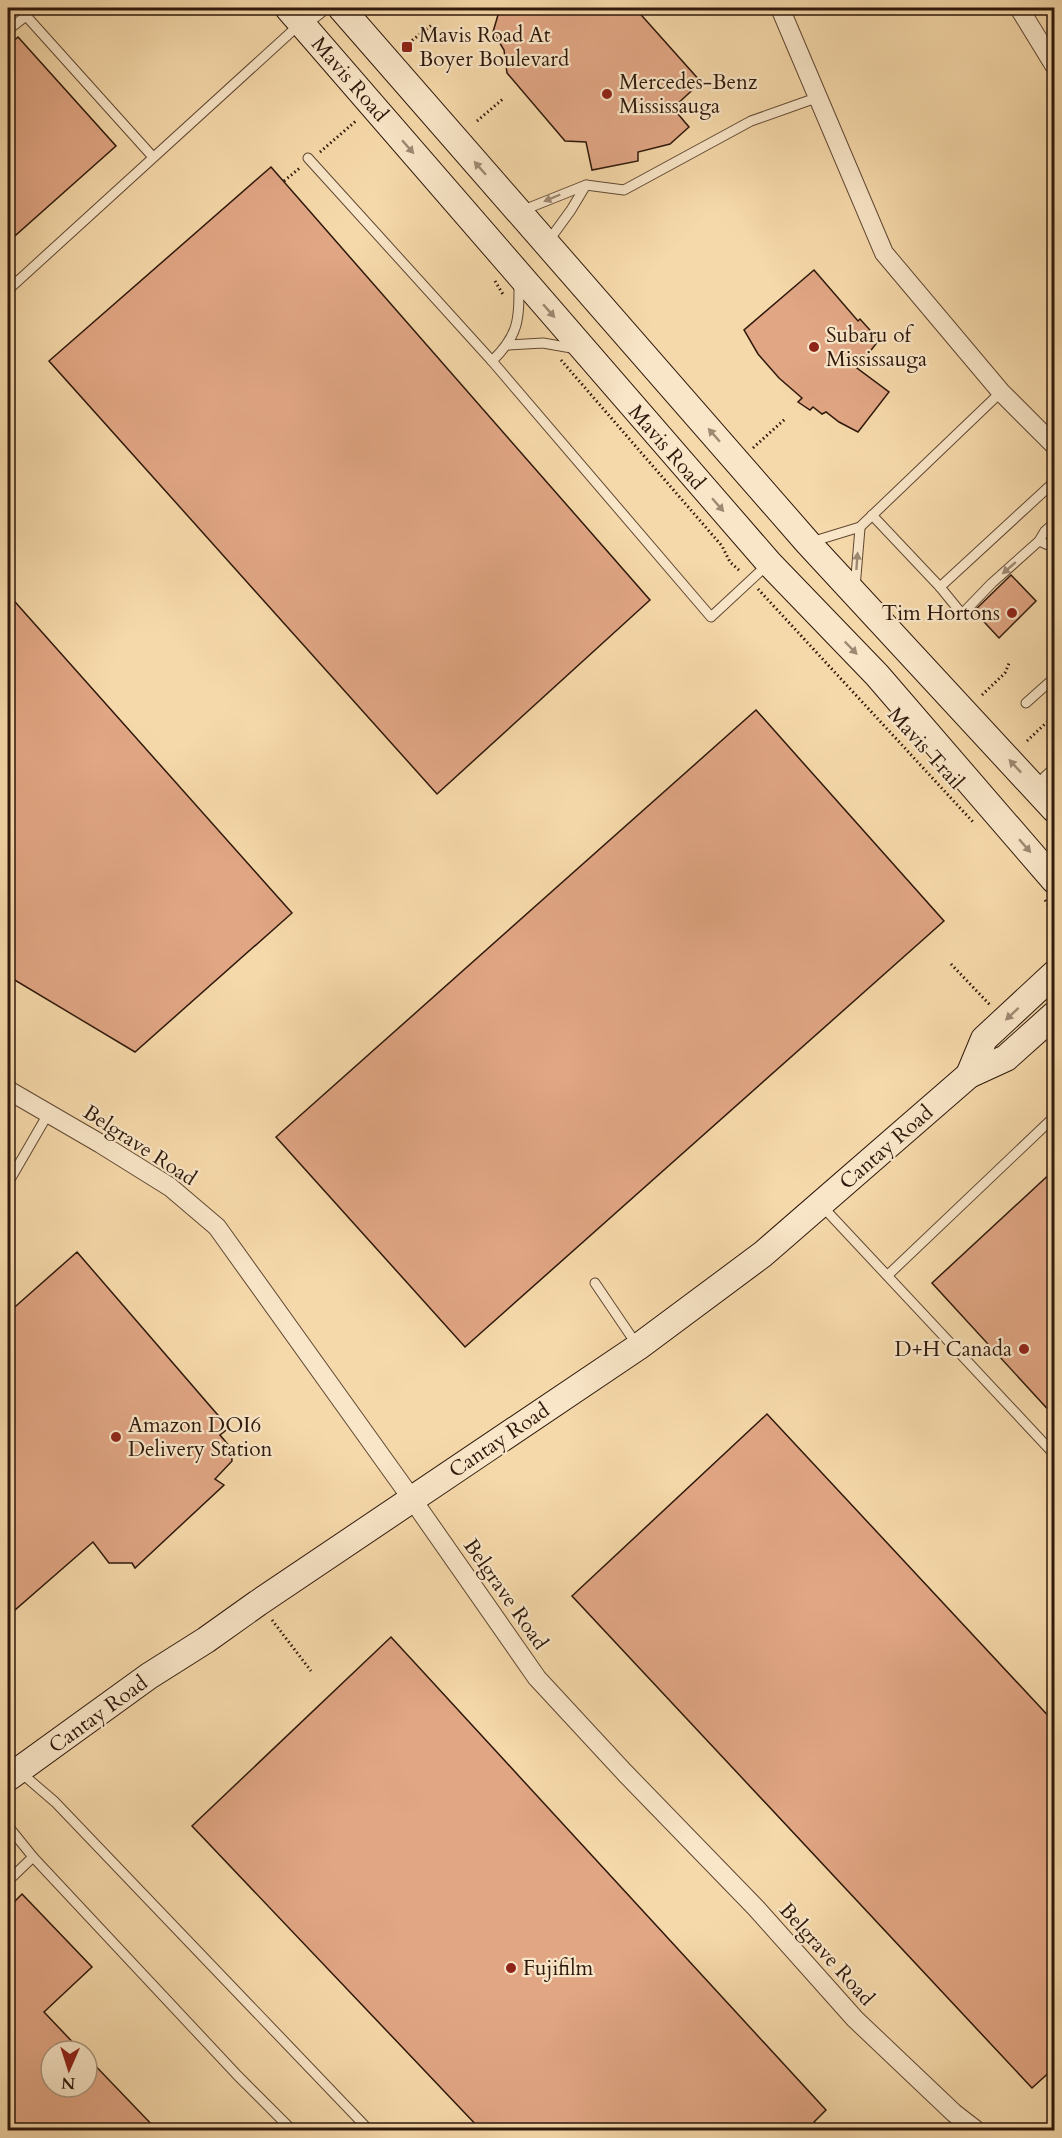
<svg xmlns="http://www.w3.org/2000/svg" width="1062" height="2138" font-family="Cardo,serif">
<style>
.building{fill:#e1a684;stroke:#2e180b;stroke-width:1.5}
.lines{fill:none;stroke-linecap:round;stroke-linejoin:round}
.lane-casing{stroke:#604833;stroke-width:11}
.street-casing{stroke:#604833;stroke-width:20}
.secondary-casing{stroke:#2e180b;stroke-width:28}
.path{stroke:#2e180b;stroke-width:3;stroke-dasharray:1.5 3;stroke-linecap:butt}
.lane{stroke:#f9e6c8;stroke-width:9}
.street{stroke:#f9e6c8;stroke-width:18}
.secondary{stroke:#f9e6c8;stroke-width:26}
.oneway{fill:#9e8973}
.poi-dot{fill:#8f2418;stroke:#f9e6c8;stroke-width:2}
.labels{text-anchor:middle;stroke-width:4.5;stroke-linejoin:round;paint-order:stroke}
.poi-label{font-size:21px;fill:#2e180b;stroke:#f9e6c8;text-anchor:start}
.street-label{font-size:21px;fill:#2e180b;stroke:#f9e6c8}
</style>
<rect width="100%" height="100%" fill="#f6d9aa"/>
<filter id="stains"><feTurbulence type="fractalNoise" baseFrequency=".00333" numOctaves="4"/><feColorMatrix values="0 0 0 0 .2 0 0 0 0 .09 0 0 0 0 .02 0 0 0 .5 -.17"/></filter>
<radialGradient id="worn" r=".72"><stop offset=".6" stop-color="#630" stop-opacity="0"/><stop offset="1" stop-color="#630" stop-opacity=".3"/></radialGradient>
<g class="building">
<polygon points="496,8 635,8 701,82 673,108 689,127 670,144 638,152 638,161 592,170 586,142 565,141 507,73 504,50 493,32 498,15"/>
<polygon points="18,37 116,146 8,242 8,46"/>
<polygon points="271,167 650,600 437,794 49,361"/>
<polygon points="814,270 858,321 860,319 879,340 857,368 889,392 858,432 839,422 826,412 822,414 813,407 810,410 798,402 802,398 779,378 758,354 744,330"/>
<polygon points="1011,575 1036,601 999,638 974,611"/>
<polygon points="8,594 292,913 135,1052 8,976"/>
<polygon points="756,710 944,921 465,1347 276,1137"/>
<polygon points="1054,1170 1054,1416 932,1283"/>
<polygon points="77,1252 229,1428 220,1435 231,1448 232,1461 215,1479 224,1485 135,1568 132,1563 109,1563 93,1542 8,1616 8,1313"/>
<polygon points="767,1414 1054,1722 1054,2068 1032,2088 572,1596"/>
<polygon points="391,1637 826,2110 814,2122 822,2130 481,2130 192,1826"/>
<polygon points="22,1894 92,1967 44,2012 81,2051 51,2051 51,2087 87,2087 87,2057 157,2130 8,2130 8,1908"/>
</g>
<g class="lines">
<g class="lane-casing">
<g id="lane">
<polyline points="19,8 153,157"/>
<polyline points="8,30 26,16"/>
<polyline points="308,158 492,361"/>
<polyline points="521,211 586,185 624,190 751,121 816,98"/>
<polyline points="547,243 571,210 586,185"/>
<path d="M519 284C519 320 519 335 492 361L711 617 767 565"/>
<polyline points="8,290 301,23"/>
<polyline points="508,345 543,343 577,349"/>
<polyline points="872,515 940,587 1054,482"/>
<polyline points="1039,541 1045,531 1054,523"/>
<polyline points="811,542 860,527 1001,392"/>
<polyline points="940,587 962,614 992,583 1039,541 1048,545 1054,539"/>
<polyline points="855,588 860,528"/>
<polyline points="1026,703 1054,678"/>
<polyline points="1036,785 1054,768"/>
<polyline points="8,1183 48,1114"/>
<polyline points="822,1206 1054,1454"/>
<polyline points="888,1275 1054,1117"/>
<polyline points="595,1283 637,1345"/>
<polyline points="19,1771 55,1802 369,2130"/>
<polyline points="8,1826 33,1857"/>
<polyline points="8,1881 33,1857 238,2076 292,2130"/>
</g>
</g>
<g class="street-casing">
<g id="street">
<polyline points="780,8 884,253 1001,392 1054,445"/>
<polyline points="1019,8 1054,65"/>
<polyline points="301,23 320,8"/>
<polyline points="8,1090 101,1144 170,1187 217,1227 412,1499 537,1678 625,1773 756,1908 855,2019 954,2113 976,2130"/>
</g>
</g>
<g class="secondary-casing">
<g id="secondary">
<polyline points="288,8 769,563 877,675 1054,880"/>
<polyline points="341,8 808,543 1054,809"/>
<polyline points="969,1075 984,1039 1054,974"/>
<polyline points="8,1778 149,1676 206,1640 258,1603 638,1347 763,1254 969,1075 1006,1058 1054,1015"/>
</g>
</g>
<g class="path">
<polyline points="258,8 261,14"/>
<polyline points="405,46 433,24"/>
<polyline points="477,121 504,98"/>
<polyline points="320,152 357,120"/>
<polyline points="284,181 301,167"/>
<polyline points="495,281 504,296"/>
<polyline points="561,360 722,546 730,562 741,572"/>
<polyline points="753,448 785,419"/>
<polyline points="758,589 973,822"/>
<polyline points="982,695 1005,673 1010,661"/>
<polyline points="1027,741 1047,722"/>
<polyline points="1045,900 1054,913"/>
<polyline points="951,964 990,1005"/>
<polyline points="272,1620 311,1671"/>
</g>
<use href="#lane" class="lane"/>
<use href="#street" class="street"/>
<use href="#secondary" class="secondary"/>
</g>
<defs><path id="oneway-solid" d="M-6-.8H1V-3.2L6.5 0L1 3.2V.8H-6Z" transform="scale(1.5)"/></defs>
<g class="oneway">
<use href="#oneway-solid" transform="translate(408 147) rotate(49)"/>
<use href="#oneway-solid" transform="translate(480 168) rotate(-131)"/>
<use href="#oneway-solid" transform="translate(552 198) rotate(157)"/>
<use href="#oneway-solid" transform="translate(549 311) rotate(49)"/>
<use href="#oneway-solid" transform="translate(714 435) rotate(-131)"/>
<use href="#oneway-solid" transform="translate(718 505) rotate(49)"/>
<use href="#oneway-solid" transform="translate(857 561) rotate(-86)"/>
<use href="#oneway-solid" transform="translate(1009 568) rotate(139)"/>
<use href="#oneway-solid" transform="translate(851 648) rotate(46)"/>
<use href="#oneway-solid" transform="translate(1015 766) rotate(-133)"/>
<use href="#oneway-solid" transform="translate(1025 846) rotate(49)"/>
<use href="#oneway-solid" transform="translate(1012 1014) rotate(137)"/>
</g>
<g class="poi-dot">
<rect x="401" y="41" width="12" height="12" rx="3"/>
<circle cx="607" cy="94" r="6"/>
<circle cx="814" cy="347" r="6"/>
<circle cx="1012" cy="613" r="6"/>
<circle cx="1024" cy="1349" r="6"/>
<circle cx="116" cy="1437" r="6"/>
<circle cx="511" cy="1968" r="6"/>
</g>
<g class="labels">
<g class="poi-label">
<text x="419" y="42">Mavis Road At<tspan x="419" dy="24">Boyer Boulevard</tspan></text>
<text x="619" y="89">Mercedes-Benz<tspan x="619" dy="24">Mississauga</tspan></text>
<text x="826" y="342">Subaru of<tspan x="826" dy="24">Mississauga</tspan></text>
<text x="1000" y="620" text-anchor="end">Tim Hortons</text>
<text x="1012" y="1356" text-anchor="end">D+H Canada</text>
<text x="128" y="1432">Amazon DOI6<tspan x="128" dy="24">Delivery Station</tspan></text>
<text x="523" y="1975">Fujifilm</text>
</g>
<g class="street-label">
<text transform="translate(350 79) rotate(49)" y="7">Mavis Road</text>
<text transform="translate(667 447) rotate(49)" y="7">Mavis Road</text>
<text transform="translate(926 748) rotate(48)" y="7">Mavis Trail</text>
<text transform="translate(140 1145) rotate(33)" y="7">Belgrave Road</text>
<text transform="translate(886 1147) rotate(-41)" y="7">Cantay Road</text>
<text transform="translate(499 1440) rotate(-34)" y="7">Cantay Road</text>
<text transform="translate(506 1594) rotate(55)" y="7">Belgrave Road</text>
<text transform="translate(98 1714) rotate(-36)" y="7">Cantay Road</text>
<text transform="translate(827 1954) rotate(48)" y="7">Belgrave Road</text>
</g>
</g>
<rect width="1062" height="2138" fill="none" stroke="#f6d9aa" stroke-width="30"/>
<rect x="9" y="9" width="1044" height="2120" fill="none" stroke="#2e180b" stroke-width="3"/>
<rect x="15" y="15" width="1032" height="2108" fill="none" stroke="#2e180b" stroke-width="1.5"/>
<g transform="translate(69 2069) rotate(183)"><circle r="28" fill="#f9e6c8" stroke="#a8947c" stroke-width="1.5"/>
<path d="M0-4.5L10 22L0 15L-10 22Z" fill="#8f2418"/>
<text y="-9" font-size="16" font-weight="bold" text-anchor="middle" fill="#2e180b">N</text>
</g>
<rect width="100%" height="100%" filter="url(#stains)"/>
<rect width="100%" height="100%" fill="url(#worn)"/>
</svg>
